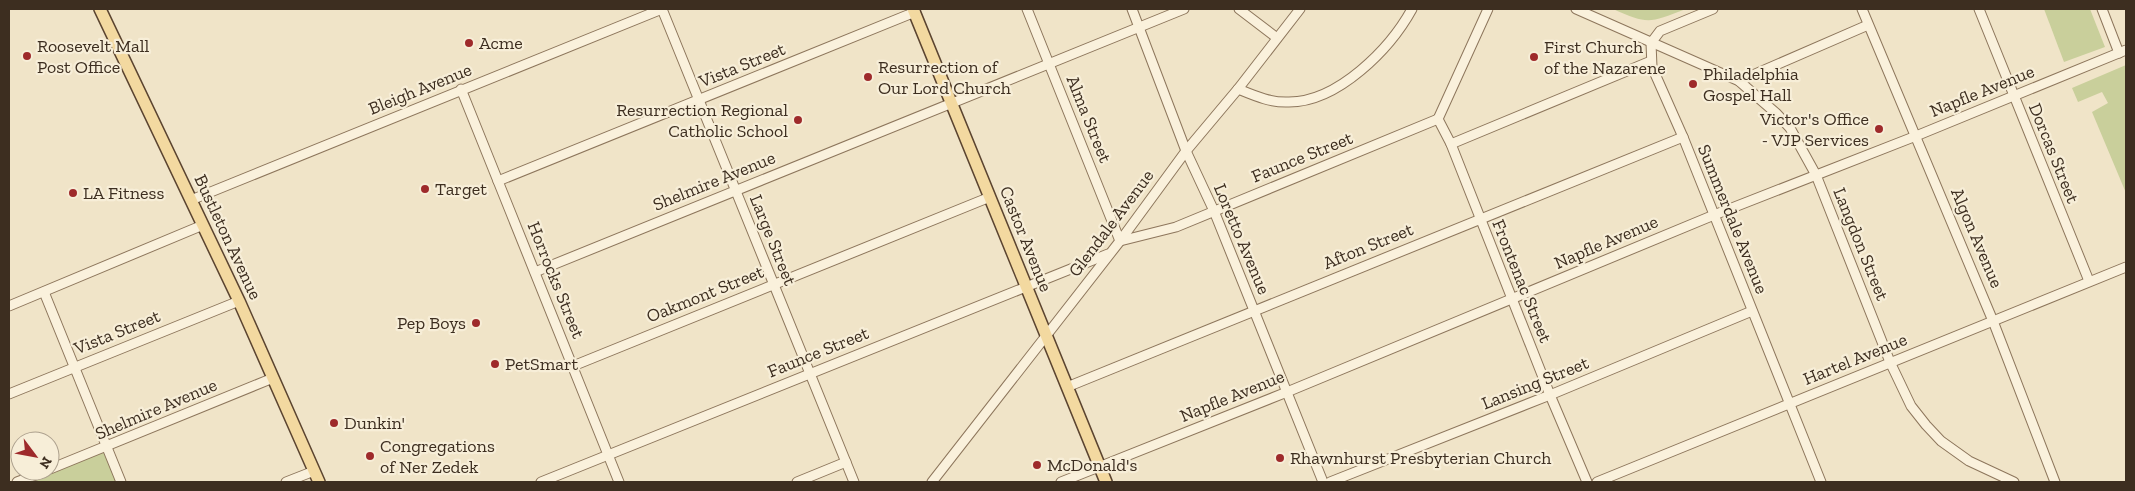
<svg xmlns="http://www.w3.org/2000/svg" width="2135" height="491" font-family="'Zilla Slab',serif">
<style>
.green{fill:#c9cf9b}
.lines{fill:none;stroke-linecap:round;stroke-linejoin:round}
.minor-casing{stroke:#8d765c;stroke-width:11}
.major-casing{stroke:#5b4430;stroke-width:14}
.minor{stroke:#faf1dc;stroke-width:9}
.major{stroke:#f3d9a0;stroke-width:11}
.poi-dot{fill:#9e2a2b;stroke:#f7eed8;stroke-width:2}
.labels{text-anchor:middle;stroke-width:4.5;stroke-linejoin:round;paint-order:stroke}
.poi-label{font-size:18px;fill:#3d2e20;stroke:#f7eed8;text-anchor:start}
.street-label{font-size:18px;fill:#3d2e20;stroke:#f7eed8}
</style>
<rect width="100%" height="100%" fill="#f0e4c8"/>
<g class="green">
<path d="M1613 9H1612H1686C1649 23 1649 25 1613 9Z"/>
<polygon points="2044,9 2090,9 2105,47 2064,62"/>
<polygon points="2126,65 2126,193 2092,112 2108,103 2102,92 2078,102 2072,88"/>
<polygon points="107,447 121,482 17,482"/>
</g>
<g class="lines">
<g class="minor-casing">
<g id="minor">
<polyline points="662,9 854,482"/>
<polyline points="1027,9 1120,241 1176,227 1438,119"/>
<polyline points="1132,9 1186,151 1214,211 1323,482"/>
<polyline points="1239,9 1277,38"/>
<polyline points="1576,9 1739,81 1777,114 1790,128 1816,175 1890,362 1911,406 1926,425 1941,441 1969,461 2014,482"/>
<polyline points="1862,9 1993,321 2055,482"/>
<polyline points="1979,9 2089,281"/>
<polyline points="2102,9 2119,53"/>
<polyline points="1651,43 1652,67 1683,137 1821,482"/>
<polyline points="1651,43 1660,31 1713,9"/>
<polyline points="1739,81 1868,25"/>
<polyline points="461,89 619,482"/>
<path d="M1238 89C1255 96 1271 103 1289 102 1338 102 1390 49 1412 9"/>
<polyline points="1438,119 1451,144 1550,395 1587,482"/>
<polyline points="1438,119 1488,9"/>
<polyline points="1451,144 1651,61"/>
<polyline points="498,181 915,12"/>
<polyline points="191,200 662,9"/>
<polyline points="535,272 1184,9"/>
<polyline points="44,292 121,482"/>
<polyline points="9,306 203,225"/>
<polyline points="573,366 990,197"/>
<polyline points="1067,387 1683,137"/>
<polyline points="9,394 239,301"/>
<polyline points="50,469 273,378"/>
<polyline points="17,482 46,471"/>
<polyline points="286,482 314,471"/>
<polyline points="541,482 1108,254"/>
<polyline points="797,482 846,462"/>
<polyline points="932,482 1120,241 1186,151 1238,89 1300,9"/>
<polyline points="1061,482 1287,392 1714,215 1916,136 2126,50"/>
<polyline points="1330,482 1550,395 1752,311"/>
<polyline points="1597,482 2126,267"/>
</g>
</g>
<g class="major-casing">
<g id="major">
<polyline points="100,9 239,301 319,482"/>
<polyline points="913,9 1106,482"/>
</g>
</g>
<use href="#minor" class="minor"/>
<use href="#major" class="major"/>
</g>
<g class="poi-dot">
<circle cx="469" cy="43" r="5"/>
<circle cx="27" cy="56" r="5"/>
<circle cx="1534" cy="57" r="5"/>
<circle cx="868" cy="77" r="5"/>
<circle cx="1693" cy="84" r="5"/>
<circle cx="798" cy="120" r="5"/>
<circle cx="1879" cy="129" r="5"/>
<circle cx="425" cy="189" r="5"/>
<circle cx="73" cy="193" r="5"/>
<circle cx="476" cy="323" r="5"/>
<circle cx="495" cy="364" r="5"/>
<circle cx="334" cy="423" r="5"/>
<circle cx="370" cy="456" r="5"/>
<circle cx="1280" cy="458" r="5"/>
<circle cx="1037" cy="465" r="5"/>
</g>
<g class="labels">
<g class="poi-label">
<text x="479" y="49">Acme</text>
<text x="37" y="52">Roosevelt Mall<tspan x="37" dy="21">Post Office</tspan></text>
<text x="1544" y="53">First Church<tspan x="1544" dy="21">of the Nazarene</tspan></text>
<text x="878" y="73">Resurrection of<tspan x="878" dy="21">Our Lord Church</tspan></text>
<text x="1703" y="80">Philadelphia<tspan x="1703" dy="21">Gospel Hall</tspan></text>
<text x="788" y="116" text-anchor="end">Resurrection Regional<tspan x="788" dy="21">Catholic School</tspan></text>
<text x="1869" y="125" text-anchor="end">Victor's Office<tspan x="1869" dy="21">- VJP Services</tspan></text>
<text x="435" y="195">Target</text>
<text x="83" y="199">LA Fitness</text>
<text x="466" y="329" text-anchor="end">Pep Boys</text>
<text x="505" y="370">PetSmart</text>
<text x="344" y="429">Dunkin'</text>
<text x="380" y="452">Congregations<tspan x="380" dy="21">of Ner Zedek</tspan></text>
<text x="1290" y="464">Rhawnhurst Presbyterian Church</text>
<text x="1047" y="471">McDonald's</text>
</g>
<g class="street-label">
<text transform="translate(742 65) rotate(-22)" y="6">Vista Street</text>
<text transform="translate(420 89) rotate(-22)" y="6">Bleigh Avenue</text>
<text transform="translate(1982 91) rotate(-22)" y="6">Napfle Avenue</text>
<text transform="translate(1089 119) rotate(68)" y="6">Alma Street</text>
<text transform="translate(2054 153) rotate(68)" y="6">Dorcas Street</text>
<text transform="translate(1302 157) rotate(-22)" y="6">Faunce Street</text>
<text transform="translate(714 181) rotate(-22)" y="6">Shelmire Avenue</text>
<text transform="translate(1733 219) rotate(68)" y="6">Summerdale Avenue</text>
<text transform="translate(1111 223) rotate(-53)" y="6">Glendale Avenue</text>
<text transform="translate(228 237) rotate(65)" y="6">Bustleton Avenue</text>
<text transform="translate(1977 238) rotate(67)" y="6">Algon Avenue</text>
<text transform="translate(1026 239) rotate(68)" y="6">Castor Avenue</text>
<text transform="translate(1242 239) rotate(67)" y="6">Loretto Avenue</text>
<text transform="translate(773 240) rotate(68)" y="6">Large Street</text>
<text transform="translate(1606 242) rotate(-23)" y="6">Napfle Avenue</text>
<text transform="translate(1861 244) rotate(68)" y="6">Langdon Street</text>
<text transform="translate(1368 246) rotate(-22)" y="6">Afton Street</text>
<text transform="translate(556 280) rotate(68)" y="6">Horrocks Street</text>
<text transform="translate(1522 281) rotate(68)" y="6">Frontenac Street</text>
<text transform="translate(705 294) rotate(-22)" y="6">Oakmont Street</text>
<text transform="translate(117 332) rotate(-22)" y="6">Vista Street</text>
<text transform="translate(818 352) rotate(-22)" y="6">Faunce Street</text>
<text transform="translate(1855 359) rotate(-22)" y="6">Hartel Avenue</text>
<text transform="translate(1535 383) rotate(-22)" y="6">Lansing Street</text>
<text transform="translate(1232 396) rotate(-22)" y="6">Napfle Avenue</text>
<text transform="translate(156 409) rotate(-23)" y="6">Shelmire Avenue</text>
</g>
</g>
<rect width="2135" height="491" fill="none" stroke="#3d2e20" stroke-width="20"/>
<g transform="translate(35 456) rotate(122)"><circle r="24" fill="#f7eed8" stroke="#ada18e"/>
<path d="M0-4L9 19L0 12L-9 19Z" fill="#9e2a2b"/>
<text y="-8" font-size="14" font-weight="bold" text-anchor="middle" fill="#3d2e20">N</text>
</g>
</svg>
